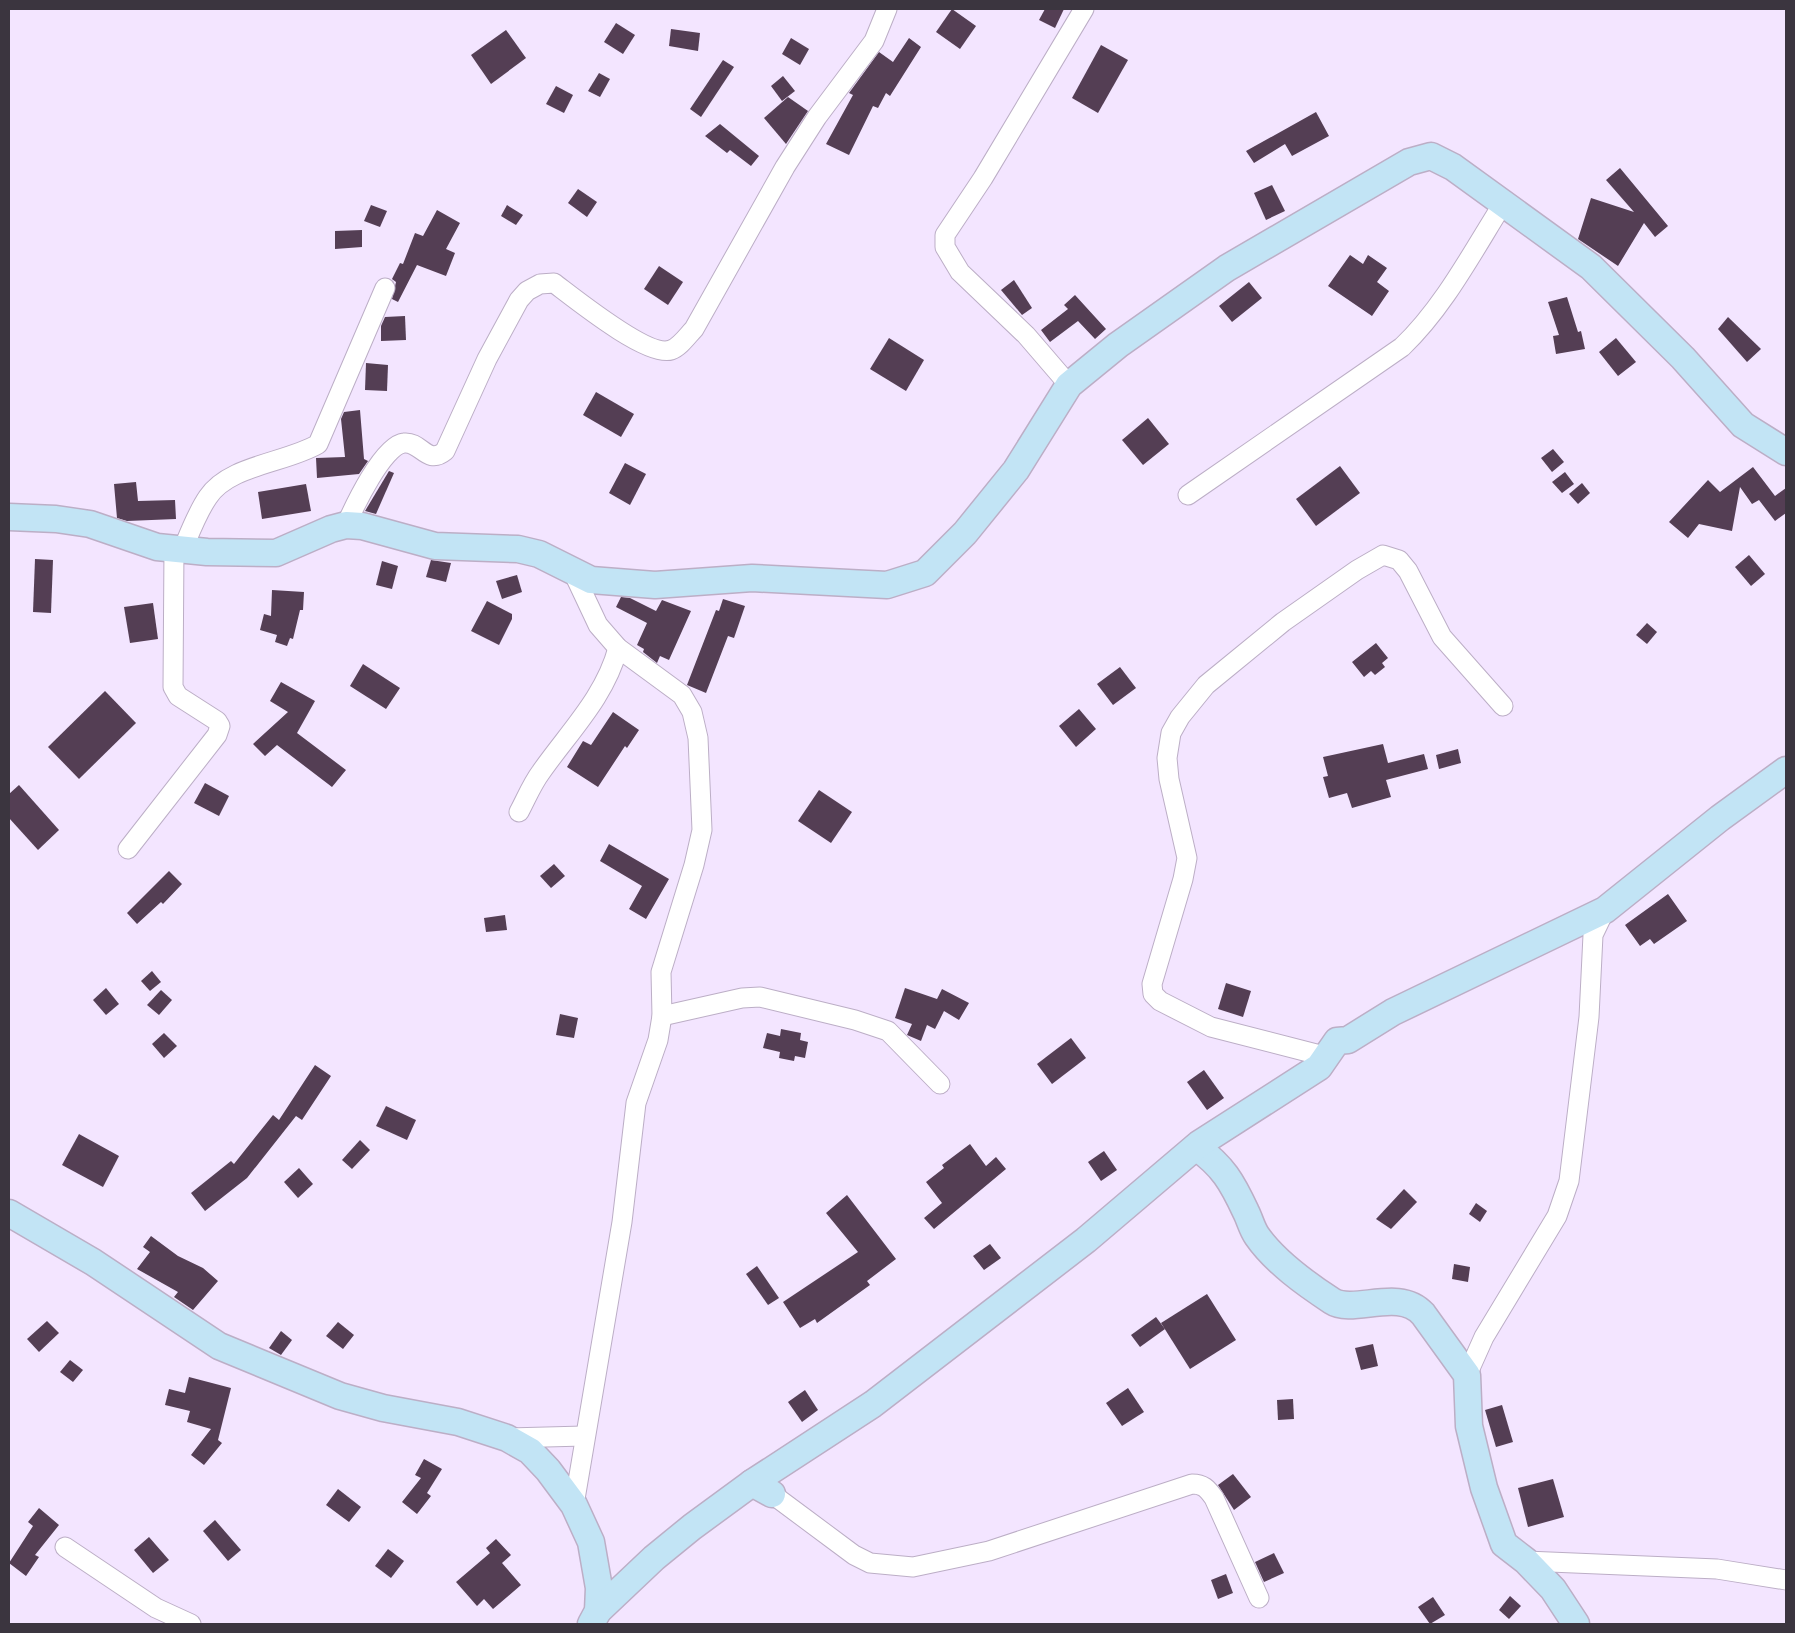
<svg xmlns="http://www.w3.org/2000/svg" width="1795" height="1633" font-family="'Exo 2',sans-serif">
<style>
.building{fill:#543e54}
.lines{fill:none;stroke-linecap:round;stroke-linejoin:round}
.street-casing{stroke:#bcaec6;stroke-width:21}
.secondary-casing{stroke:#bcaec6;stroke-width:29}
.street{stroke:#fff;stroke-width:19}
.secondary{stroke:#c2e4f5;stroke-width:26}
</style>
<rect width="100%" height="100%" fill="#f3e5ff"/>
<g class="building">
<polygon points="952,9 976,26 960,49 936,32"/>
<polygon points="1045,9 1064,9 1055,28 1039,20"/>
<polygon points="616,23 635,35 623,54 604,42"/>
<polygon points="671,29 700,33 698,51 669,46"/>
<polygon points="506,30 526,58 491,84 471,55"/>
<polygon points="791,38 809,49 800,65 782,54"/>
<polygon points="909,38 921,47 890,96 886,93 878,108 873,106 849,155 826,144 853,95 849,93 879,52 893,62"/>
<polygon points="1101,45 1128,60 1098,113 1072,98"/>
<polygon points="723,60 734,67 701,117 690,109"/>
<polygon points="599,73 610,79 600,97 588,91"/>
<polygon points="783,76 795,91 782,101 771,86"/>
<polygon points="556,86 573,95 564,113 546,104"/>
<polygon points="788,97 808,111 786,144 764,118"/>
<polygon points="1316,112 1329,136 1292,156 1285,144 1254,163 1246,151"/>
<polygon points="720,124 759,156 751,166 730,150 727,153 705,136"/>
<polygon points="1620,168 1668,226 1655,237 1644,223 1618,266 1578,239 1591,198 1634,212 1606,180"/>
<polygon points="1272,185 1285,211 1266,220 1254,193"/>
<polygon points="578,189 597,202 587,217 568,203"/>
<polygon points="371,205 387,211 380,227 364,221"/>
<polygon points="507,205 523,215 516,225 501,216"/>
<polygon points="437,210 460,223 446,249 455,253 446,276 417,265 398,302 392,299 396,282 392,279 400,263 403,264 415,233 423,236"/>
<polygon points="362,230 362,247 335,249 335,231"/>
<polygon points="1350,255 1363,264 1368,255 1387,268 1377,282 1389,291 1372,316 1328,286"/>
<polygon points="659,266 683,282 668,305 644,289"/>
<polygon points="1014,280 1032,308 1022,315 1001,290"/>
<polygon points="1249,282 1262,298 1232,322 1219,306"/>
<polygon points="1075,295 1106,329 1095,339 1078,321 1050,342 1041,330 1068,309 1064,305"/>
<polygon points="1567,297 1578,332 1581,331 1585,349 1556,354 1553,336 1559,335 1548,302"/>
<polygon points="405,316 406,340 381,341 381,326 385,317"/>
<polygon points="1728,317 1761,349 1747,362 1718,329"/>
<polygon points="889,338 924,360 906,391 870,369"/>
<polygon points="1616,338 1636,362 1618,376 1599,352"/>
<polygon points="366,363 388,365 387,391 365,390"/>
<polygon points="596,392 634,414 621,437 583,415"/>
<polygon points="360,410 364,459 368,461 359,474 317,478 316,458 345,457 341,419 344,412"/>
<polygon points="1148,418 1169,444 1143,465 1122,440"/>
<polygon points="1553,449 1564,462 1552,472 1541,458"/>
<polygon points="625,463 646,474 630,505 609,493"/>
<polygon points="1340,466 1360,493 1316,526 1296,499"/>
<polygon points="1753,467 1775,496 1786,488 1786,513 1775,521 1759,500 1752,504 1740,487 1732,531 1699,524 1688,538 1669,522 1708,480 1720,492"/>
<polygon points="389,471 394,473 376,514 365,511"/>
<polygon points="1565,472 1574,484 1562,493 1552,482"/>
<polygon points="136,482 138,501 175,500 176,519 127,521 117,518 114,484"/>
<polygon points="1582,483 1590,493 1578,504 1569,494"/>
<polygon points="306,484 311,511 262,519 258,492"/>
<polygon points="1749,555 1765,574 1751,586 1735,567"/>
<polygon points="35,559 53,560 51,613 33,612"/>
<polygon points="431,560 451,563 446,582 426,577"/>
<polygon points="382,561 398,566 392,589 376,585"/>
<polygon points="517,575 522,592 502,599 496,581"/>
<polygon points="272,590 304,592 303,610 300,610 293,639 290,638 287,646 275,642 277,635 260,630 264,614 271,616"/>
<polygon points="621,597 630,598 656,611 662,600 691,611 669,660 660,656 657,663 643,652 644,649 637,645 647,623 616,607"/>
<polygon points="723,599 745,606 734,638 728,636 706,693 687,685 716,610 719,611"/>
<polygon points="487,601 512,614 512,619 499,645 471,631"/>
<polygon points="153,603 158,639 130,643 124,607"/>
<polygon points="1647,623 1657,632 1647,644 1636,635"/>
<polygon points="1376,643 1388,658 1382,663 1385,667 1375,675 1371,671 1364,677 1352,662"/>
<polygon points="363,664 400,688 386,709 350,686"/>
<polygon points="1120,667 1136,688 1113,705 1097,684"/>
<polygon points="281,682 315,701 297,733 346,770 332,787 277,745 265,756 253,744 288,712 270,701"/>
<polygon points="105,691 136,723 79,779 48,747"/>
<polygon points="1079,709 1096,729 1076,747 1059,726"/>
<polygon points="613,712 639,730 627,748 625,746 598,787 567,767 583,741 591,745"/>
<polygon points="1383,744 1388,763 1424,754 1428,769 1386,780 1391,797 1352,808 1347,793 1329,798 1323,777 1328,776 1323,757"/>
<polygon points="1458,749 1461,763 1439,769 1436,755"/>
<polygon points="205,783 229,796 219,816 194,803"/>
<polygon points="19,785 59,830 38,850 9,818 9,794"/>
<polygon points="819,790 852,812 831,843 798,821"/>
<polygon points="609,844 669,879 646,919 629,909 642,886 600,861"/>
<polygon points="554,864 565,876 551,888 540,876"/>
<polygon points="169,871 182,884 163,904 161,902 137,924 127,913"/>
<polygon points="1668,894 1687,921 1654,944 1650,939 1640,946 1625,925"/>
<polygon points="505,915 507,930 486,932 484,918"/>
<polygon points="152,971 161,982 150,991 141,981"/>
<polygon points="1226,983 1251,991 1243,1017 1218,1009"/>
<polygon points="106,988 119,1004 106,1015 93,1000"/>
<polygon points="905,988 937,999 942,989 969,1003 959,1020 944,1011 935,1029 927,1025 921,1041 907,1035 912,1024 895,1018"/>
<polygon points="161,990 172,1000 159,1015 147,1005"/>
<polygon points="560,1014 578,1018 574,1038 556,1035"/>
<polygon points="781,1029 801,1033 800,1040 808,1042 805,1058 795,1056 794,1061 779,1058 780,1052 763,1048 767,1033 780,1036"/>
<polygon points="164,1033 177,1046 164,1058 152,1044"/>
<polygon points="1071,1038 1086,1058 1052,1084 1037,1064"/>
<polygon points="315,1065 331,1076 302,1120 296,1116 247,1178 205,1211 191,1193 231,1161 234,1164 273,1115 279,1120"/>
<polygon points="1204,1070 1224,1098 1207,1110 1187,1082"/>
<polygon points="386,1106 416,1120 407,1140 376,1126"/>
<polygon points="79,1134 119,1156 103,1187 62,1165"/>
<polygon points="360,1140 370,1150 352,1169 342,1160"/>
<polygon points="970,1144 986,1166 996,1157 1006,1169 934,1229 924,1218 942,1203 926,1182 944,1168 942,1165"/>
<polygon points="1104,1151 1117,1170 1101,1181 1088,1162"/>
<polygon points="299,1168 313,1184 298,1198 284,1182"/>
<polygon points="1404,1189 1417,1202 1391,1229 1376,1219"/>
<polygon points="847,1195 896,1259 867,1281 870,1285 817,1323 815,1319 800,1328 783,1302 858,1252 826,1213"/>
<polygon points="1476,1203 1487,1211 1480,1222 1469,1214"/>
<polygon points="151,1236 178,1256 203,1268 218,1281 193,1310 174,1297 178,1292 137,1269 150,1252 143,1247"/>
<polygon points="990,1244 1001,1258 984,1270 973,1256"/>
<polygon points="1454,1264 1470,1267 1468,1282 1452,1279"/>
<polygon points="757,1266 779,1298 768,1305 746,1274"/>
<polygon points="1207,1294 1236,1340 1190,1369 1161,1323"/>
<polygon points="1156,1317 1165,1329 1140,1347 1131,1335"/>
<polygon points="47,1321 59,1333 39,1352 27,1339"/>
<polygon points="338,1322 354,1335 343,1349 326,1336"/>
<polygon points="281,1331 292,1340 281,1355 269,1348"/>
<polygon points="1373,1344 1378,1366 1361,1370 1355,1348"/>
<polygon points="70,1360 83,1370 73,1382 60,1372"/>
<polygon points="189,1377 231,1388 218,1440 222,1443 204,1465 191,1455 211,1429 187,1422 190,1411 165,1405 169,1389 185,1393"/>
<polygon points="1128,1388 1144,1412 1122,1426 1106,1403"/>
<polygon points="805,1390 818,1410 802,1422 788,1402"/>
<polygon points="1293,1399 1294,1419 1278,1420 1277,1400"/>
<polygon points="1502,1405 1513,1442 1496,1447 1485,1410"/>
<polygon points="424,1459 442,1469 427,1493 431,1496 417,1514 402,1502 421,1478 415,1475"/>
<polygon points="1233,1474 1251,1497 1234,1510 1218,1485"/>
<polygon points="1553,1479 1564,1517 1528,1527 1518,1488"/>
<polygon points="338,1489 361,1507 349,1522 326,1505"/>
<polygon points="39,1508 59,1525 35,1555 39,1557 26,1576 9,1563 33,1526 28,1522"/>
<polygon points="215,1520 241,1550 228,1561 203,1531"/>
<polygon points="149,1537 169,1560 153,1573 134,1550"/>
<polygon points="496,1539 511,1555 502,1563 521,1585 493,1609 484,1599 477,1606 456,1582 490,1553 486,1548"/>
<polygon points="388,1549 404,1561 391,1578 375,1566"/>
<polygon points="1274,1553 1284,1573 1264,1582 1255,1562"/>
<polygon points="1226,1574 1233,1593 1218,1599 1211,1580"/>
<polygon points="1510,1596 1521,1606 1509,1619 1499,1610"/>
<polygon points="1433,1597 1445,1615 1430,1624 1418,1607"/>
</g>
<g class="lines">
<g class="street-casing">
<g id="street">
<polyline points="1069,385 1026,335 960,272 945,247 945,235 983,178 1084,9"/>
<path d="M1188 495 1402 347C1444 307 1473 251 1504 202"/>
<path d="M346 525C354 507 383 445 404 443 421 441 427 466 445 451L487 359 519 300 527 291 540 284 554 283C574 298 648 358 671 350 680 347 688 335 694 329L785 167 817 117 874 41 887 9"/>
<path d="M183 549C190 532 197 513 208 497 229 465 286 463 318 444L385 288"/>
<polyline points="573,572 598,625 618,648 682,695 692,712 698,738 702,830 694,865 661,972 662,1016 658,1040 636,1103 622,1222 574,1505"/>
<path d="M519 812C526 799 532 784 541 772 569 732 605 697 618 648"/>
<polyline points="128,849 217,735 220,726 217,721 178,696 173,687 174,548"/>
<polyline points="662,1016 742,998 760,997 855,1020 888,1031 940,1084"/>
<polyline points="1333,1046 1326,1055 1320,1055 1211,1027 1160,1001 1153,994 1152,984 1183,879 1187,858 1169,779 1167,758 1171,733 1180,717 1206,685 1283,622 1357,570 1383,555 1399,560 1408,571 1442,637 1503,706"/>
<polyline points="1467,1375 1484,1337 1557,1216 1569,1181 1589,1017 1593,935 1605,910"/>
<polyline points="508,1438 584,1436"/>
<path d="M772 1494 854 1555 870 1563 913 1567 989 1551 1192 1484C1203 1484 1207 1488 1214 1498L1259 1598"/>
<polyline points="65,1547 156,1608 191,1624"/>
<polyline points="1526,1561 1717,1569 1786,1580"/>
</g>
</g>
<g class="secondary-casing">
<g id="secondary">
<polyline points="9,517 56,519 90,524 157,547 207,552 276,553 331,529 346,525 362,526 435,546 518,549 539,554 591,580 655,585 752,578 887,585 925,573 965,533 1016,470 1069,385 1118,345 1227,268 1409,162 1431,156 1453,167 1591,267 1683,358 1743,425 1786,452"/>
<path d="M1196 1147C1223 1166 1232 1182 1246 1212 1250 1220 1252 1229 1257 1236 1275 1262 1306 1284 1332 1301 1353 1315 1399 1287 1423 1314L1467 1375 1469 1426 1484 1488 1504 1544 1526 1561 1553 1589 1576 1624"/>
<polyline points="9,1213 93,1262 219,1346 340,1396 383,1408 458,1422 507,1438 530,1451 548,1470 574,1505 591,1542 599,1588 598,1611 591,1624"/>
<polyline points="752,1483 873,1404 1086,1240 1199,1144 1319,1067 1337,1041 1348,1040 1393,1012 1605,910 1720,818 1786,770"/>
<polyline points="598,1611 654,1558 692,1527 752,1483 772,1494"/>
</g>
</g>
<use href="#street" class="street"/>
<use href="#secondary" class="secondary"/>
</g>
<rect width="1795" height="1633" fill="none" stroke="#3b353f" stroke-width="20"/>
</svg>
